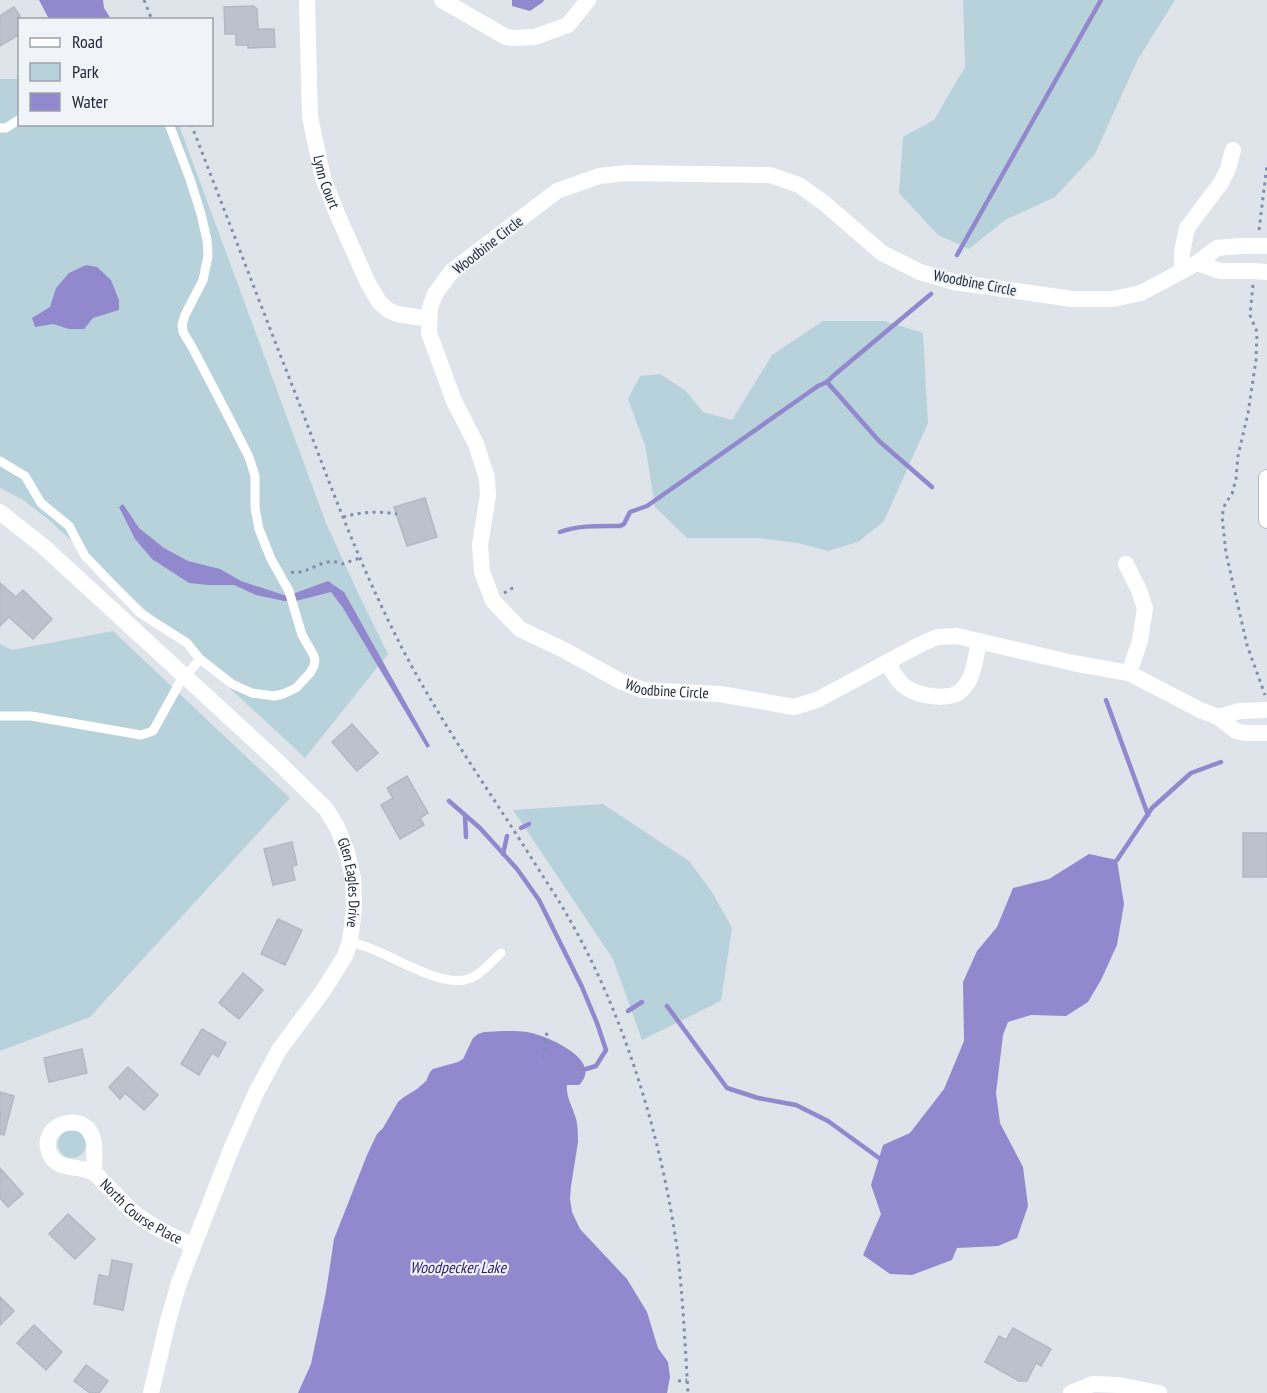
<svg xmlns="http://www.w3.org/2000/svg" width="1267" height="1393" font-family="'PT Sans Narrow',sans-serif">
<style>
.green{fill:#b8d2db}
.water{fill:#9288ce}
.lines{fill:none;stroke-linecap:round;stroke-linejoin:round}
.stream{stroke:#9288ce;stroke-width:4.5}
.building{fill:#bcc2cb;stroke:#b2b9c3;stroke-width:1.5}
.secondary-casing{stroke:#b3bbc9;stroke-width:18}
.path{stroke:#818fad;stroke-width:3;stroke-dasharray:3 4.5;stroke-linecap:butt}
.service{stroke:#fff;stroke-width:9}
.minor{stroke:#fff;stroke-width:16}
.secondary{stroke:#fff;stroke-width:16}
.labels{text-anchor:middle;stroke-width:4.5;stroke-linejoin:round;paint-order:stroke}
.street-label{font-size:15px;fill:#21283a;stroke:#f0f3f7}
.water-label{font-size:16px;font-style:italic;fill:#2b1d73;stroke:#f0f3f7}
</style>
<rect width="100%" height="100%" fill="#dfe4ea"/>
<g class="green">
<polygon points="963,0 1175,0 1138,59 1095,154 1055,197 1005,220 969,249 938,235 899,193 903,137 934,120 965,67"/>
<polygon points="0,79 19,79 20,124 179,125 326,523 358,593 388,654 305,758 48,519 23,500 0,488"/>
<polygon points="823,321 885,321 923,333 928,423 884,521 858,542 828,551 798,543 758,538 687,538 655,507 645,445 628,399 640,376 660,374 686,391 703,412 732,420 772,355"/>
<polygon points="113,631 290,798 90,1017 0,1051 0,644 12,650"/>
<polygon points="603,804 689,861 712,892 732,928 721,1001 642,1040 613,959 513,810"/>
<circle cx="72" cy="1144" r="14"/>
</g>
<g class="water">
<polygon points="39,0 103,0 104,8 111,19 49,19"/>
<polygon points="512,0 544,0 543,2 530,11 512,6"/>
<polygon points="86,265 97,267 111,280 119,300 119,310 93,318 84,329 69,329 53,324 35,327 32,318 50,307 56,288 69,273"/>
<polygon points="123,504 139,528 164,548 188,561 220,569 241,581 287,596 328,581 344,592 430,746 427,748 343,608 331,592 296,601 284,601 256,595 234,585 208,585 189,583 152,559 135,539 119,507"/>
<polygon points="1089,854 1117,860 1124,904 1117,945 1101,980 1088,1002 1066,1016 1031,1015 1008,1022 1003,1035 996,1093 1000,1123 1023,1167 1028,1206 1017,1238 998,1246 957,1248 952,1260 912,1275 890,1274 863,1255 881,1214 871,1185 883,1145 910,1133 944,1089 964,1041 963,982 977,951 997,927 1013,888 1049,879"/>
<path d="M504 1031C512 1031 520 1031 527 1032 546 1035 605 1060 579 1085H567C566 1096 571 1104 574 1113 578 1122 578 1133 578 1142L571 1186 570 1199 572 1212 580 1229 627 1279 647 1312 658 1348 668 1362 670 1377 667 1393H298L311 1364 326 1292 334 1239 367 1155 377 1134 383 1128 398 1102 404 1097 417 1089 426 1081 430 1072 433 1069 458 1062 463 1059 473 1038 478 1034 484 1032Z"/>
</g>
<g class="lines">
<g class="stream">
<polyline points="957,255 1101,0"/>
<polyline points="827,382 879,441 932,487"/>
<path d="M560 532C579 525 599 526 620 526L624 524 630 512 647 506 818 386 827 382 833 376 931 294"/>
<polyline points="1106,700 1148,815"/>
<polyline points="449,801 480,828 517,869 539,900 582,987 597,1023 606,1050 596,1066 586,1069"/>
<polyline points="465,816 466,837"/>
<polyline points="521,828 529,824"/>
<polyline points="503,854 507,836"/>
<polyline points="1117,860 1152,808 1191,773 1221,762"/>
<polyline points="667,1006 727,1088 758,1098 796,1105 828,1121 879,1158"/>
<polyline points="628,1011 642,1002"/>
</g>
</g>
<g class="building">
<polygon points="253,6 257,9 258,29 274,29 275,47 248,48 248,45 236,45 236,34 225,34 224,7"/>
<polygon points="14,7 20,16 20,34 0,46 0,16"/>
<polygon points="425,498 437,537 407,546 394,507"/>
<polygon points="0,583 16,597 23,590 52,619 33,639 9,617 0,626"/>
<polygon points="352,724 378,753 357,771 332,742"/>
<polygon points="407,776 428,813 420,818 424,825 400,839 381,805 393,798 387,788"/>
<rect x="1243" y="833" width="24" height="44"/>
<polygon points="292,842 297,865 292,866 295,880 273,885 264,849"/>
<polygon points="278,919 302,930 285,965 261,954"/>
<polygon points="243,973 263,990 239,1019 219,1003"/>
<polygon points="202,1029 226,1043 218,1057 212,1053 199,1075 181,1064"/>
<polygon points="82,1049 87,1073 49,1082 44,1058"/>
<polygon points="128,1067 158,1095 144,1110 125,1093 120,1099 109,1087"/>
<polygon points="0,1092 14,1096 4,1135 0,1134"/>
<polygon points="0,1168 23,1194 8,1207 0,1198"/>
<polygon points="68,1214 95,1239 75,1259 49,1234"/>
<polygon points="112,1260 132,1264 123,1310 94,1304 99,1275 109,1277"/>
<polygon points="0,1297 14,1311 0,1325"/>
<polygon points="34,1325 62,1352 46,1370 17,1343"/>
<polygon points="1013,1328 1051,1349 1041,1366 1036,1363 1027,1381 1019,1381 985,1362 999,1336 1006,1340"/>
<polygon points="86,1365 108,1381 99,1393 90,1393 74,1381"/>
</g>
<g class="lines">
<g class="secondary-casing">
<polyline id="secondary" points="1267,478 1267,520"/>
</g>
<g class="path">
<polyline points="144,0 152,20"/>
<path d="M191 124C228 219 264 314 301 408 329 482 356 555 391 626 431 709 485 784 534 862 545 880 557 897 567 915 624 1013 661 1136 677 1248 683 1296 685 1345 688 1393"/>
<polyline points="1259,230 1267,165"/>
<polyline points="1253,285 1250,315 1257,332 1256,360 1248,413 1238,456 1236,479 1232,494 1225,504 1222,516 1226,553 1247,645 1265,695"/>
<path d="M343 517C361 512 378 511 397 514"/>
<path d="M291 572C309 576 322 555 342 564L360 558"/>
<polyline points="504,593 516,586"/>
<polyline points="543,1058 547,1032"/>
<polyline points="678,1381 687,1380"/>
</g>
<g class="service">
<polyline points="0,128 6,128 20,119"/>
<polyline points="0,461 25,476 41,503 69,526 85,556 140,613 187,643 200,659 232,684 252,693 274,696 283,694 296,688 310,673 314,666 315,660 313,654 302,635 289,591 271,559 259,529 255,508 255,476 249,457 225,410 192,347 183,332 182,325 185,315 203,280 208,256 207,240 201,214 190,179 169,124"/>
<polyline points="0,716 31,716 141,735 153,731 179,684 200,659"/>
<path d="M350 941C357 944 365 946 372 949 396 958 443 988 468 979 481 975 492 961 501 953"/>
</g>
<g class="minor">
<path id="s1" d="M307 0 310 117 323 178 338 216 368 283 379 302 388 310 397 314 429 319"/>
<polyline points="442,0 506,37 514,38 535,37 568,25 588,0"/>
<path id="s2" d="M1267 246H1240L1217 248 1197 263 1141 293 1113 299H1072L954 282 920 272 882 253 824 203 799 185 770 175 626 173 599 176 557 191 452 271 435 294 430 308 429 333 454 401 476 444 487 478 488 495 480 545 482 572 493 601 520 629 564 650 620 681 643 690 720 694 794 707 817 700 921 644 937 637 957 636 1073 663 1129 673 1200 710 1218 717 1236 731 1245 733H1267"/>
<polyline points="1197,263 1220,271 1254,271 1267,272"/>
<polyline points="1182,270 1182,252 1187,228 1221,183 1228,169 1233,150"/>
<path id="s3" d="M0 512 44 547 277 761 326 809 337 827 347 852 353 878 354 908 352 925 350 941 345 956 323 991 279 1050 256 1093 232 1147 179 1283 168 1321 151 1393"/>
<polyline points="1126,564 1139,590 1145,608 1140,641 1129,673"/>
<path d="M887 662C892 670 898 683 907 688 919 696 945 700 958 693 961 691 966 685 968 682 975 671 976 654 979 641"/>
<polyline points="1218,717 1240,711 1267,710"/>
<path id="s4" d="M94 1172C94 1163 96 1144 92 1136 85 1117 56 1119 49 1137 46 1143 48 1152 52 1158 62 1171 82 1165 94 1173 98 1175 101 1180 104 1183 114 1192 123 1203 133 1212 152 1227 172 1236 193 1245"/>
<polyline points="1071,1393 1093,1384 1119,1385 1159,1393"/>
</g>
<use href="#secondary" class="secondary"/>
</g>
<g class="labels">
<g class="street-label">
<text dy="5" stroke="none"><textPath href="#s1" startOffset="184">Lynn Court</textPath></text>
<text transform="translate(488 245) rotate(-38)" y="5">Woodbine Circle</text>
<text transform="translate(975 283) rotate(11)" y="5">Woodbine Circle</text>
<text dy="5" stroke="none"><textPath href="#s2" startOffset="1442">Woodbine Circle</textPath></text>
<text dy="5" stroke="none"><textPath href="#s3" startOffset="520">Glen Eagles Drive</textPath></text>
<text dy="5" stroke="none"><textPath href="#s4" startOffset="220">North Course Place</textPath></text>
</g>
<g class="water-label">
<text x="458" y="1273">Woodpecker Lake</text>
</g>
</g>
<rect x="18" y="18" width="195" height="108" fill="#f0f3f7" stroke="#9da2ab" stroke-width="1.5"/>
<rect x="30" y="38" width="30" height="9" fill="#ffffff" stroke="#9da2ab" stroke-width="1.5"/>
<text x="72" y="48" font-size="18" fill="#21283a">Road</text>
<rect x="30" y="63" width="30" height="18" fill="#b8d2db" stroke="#9da2ab" stroke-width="1.5"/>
<text x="72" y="78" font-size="18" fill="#21283a">Park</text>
<rect x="30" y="93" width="30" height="18" fill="#9288ce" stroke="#9da2ab" stroke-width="1.5"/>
<text x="72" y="108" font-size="18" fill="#21283a">Water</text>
</svg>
